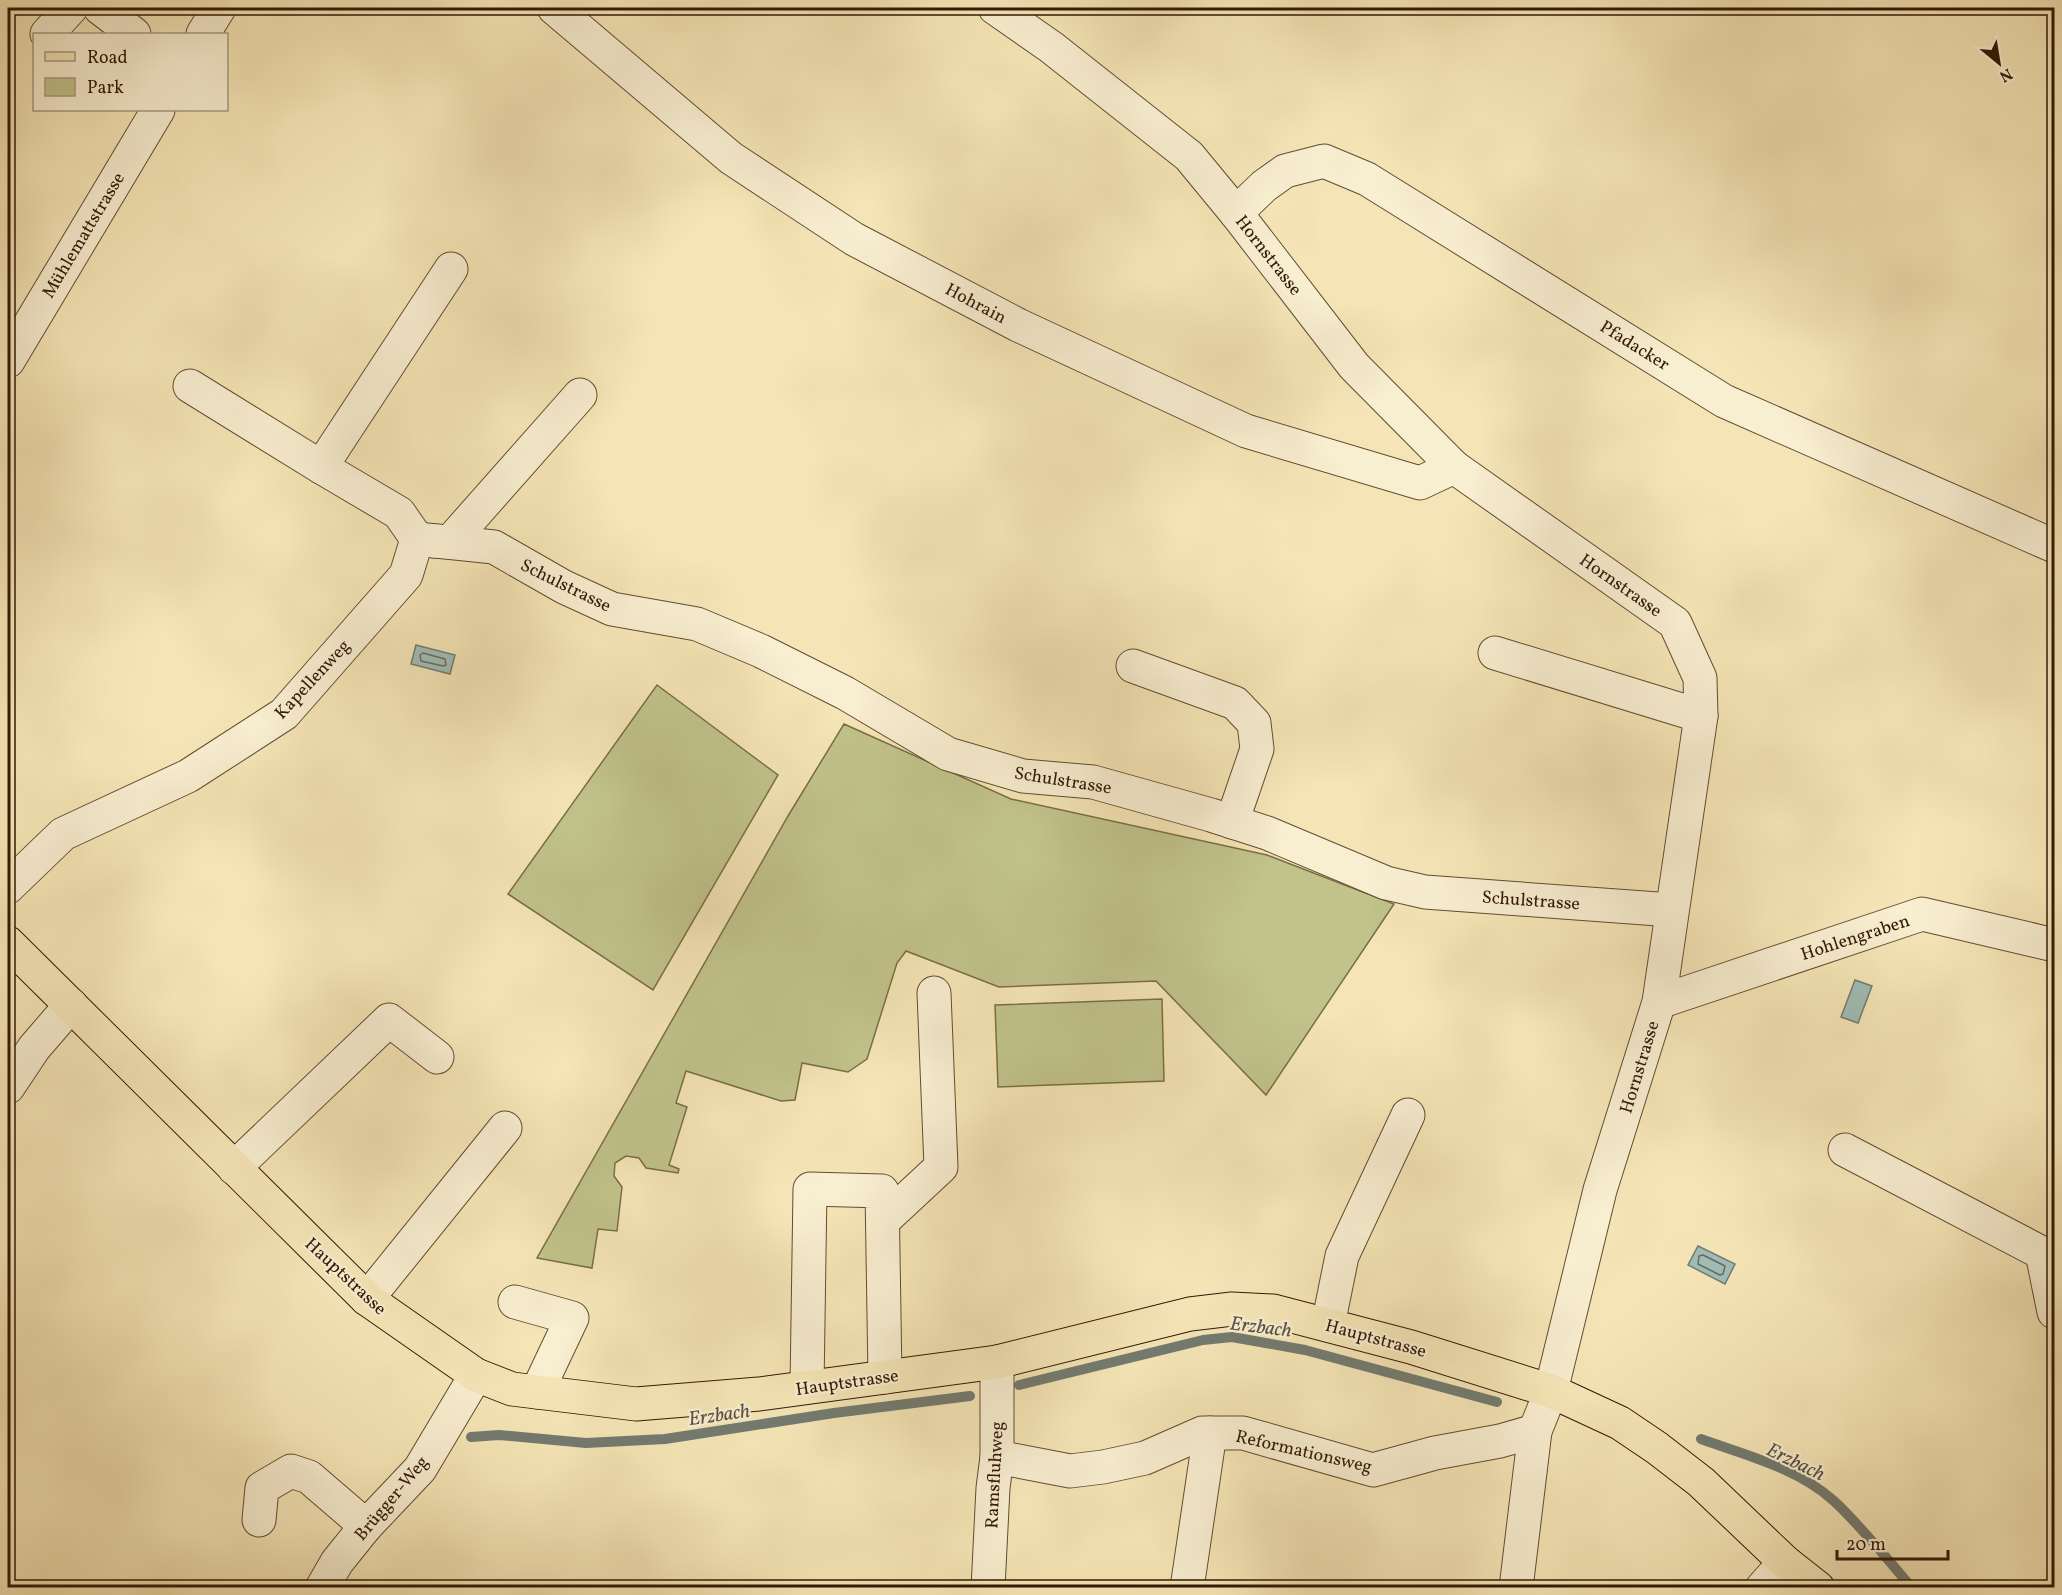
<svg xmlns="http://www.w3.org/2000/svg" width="2062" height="1595" font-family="Vollkorn,serif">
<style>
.green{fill:#c1c38b;stroke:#7a6e48;stroke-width:1.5}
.water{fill:#9fbdb7;stroke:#737b70;stroke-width:1.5}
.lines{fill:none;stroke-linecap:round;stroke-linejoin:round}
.shore{stroke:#686a5e;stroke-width:1.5}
.stream{stroke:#737b70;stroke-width:10}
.minor-casing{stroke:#634b31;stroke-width:35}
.major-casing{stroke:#321805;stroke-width:35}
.minor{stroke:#f8eed0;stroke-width:33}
.major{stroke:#f5e5b6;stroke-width:33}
.labels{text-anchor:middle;stroke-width:4.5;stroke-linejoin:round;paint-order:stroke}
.street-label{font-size:18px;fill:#321805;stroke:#f8eed0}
.water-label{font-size:20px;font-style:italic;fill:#585243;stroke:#f8eed0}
</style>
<rect width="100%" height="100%" fill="#f5e5b6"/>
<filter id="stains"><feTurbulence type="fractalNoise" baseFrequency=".00333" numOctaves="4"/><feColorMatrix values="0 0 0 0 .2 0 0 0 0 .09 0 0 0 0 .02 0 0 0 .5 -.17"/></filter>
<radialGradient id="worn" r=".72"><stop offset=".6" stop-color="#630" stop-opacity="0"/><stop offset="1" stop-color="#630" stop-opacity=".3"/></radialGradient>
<g class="green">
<polygon points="657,685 778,775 653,990 508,894"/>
<polygon points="844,724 1011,799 1267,855 1394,904 1266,1095 1156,981 999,987 906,951 897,963 867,1059 848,1072 802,1063 795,1100 781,1101 686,1071 676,1103 687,1107 669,1165 679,1169 678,1173 646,1168 639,1158 626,1156 615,1163 614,1176 622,1187 617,1231 598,1229 592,1268 537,1258 788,816"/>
<polygon points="1162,999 1164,1081 998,1087 995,1005"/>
</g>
<g class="water">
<polygon points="416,645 455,655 450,674 411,664"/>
<polygon points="1855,980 1872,986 1858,1023 1841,1017"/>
<polygon points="1698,1246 1735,1264 1725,1284 1688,1265"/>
</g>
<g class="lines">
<g class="shore">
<polygon points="423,653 445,659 446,665 443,666 421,661 420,655"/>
<polygon points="1703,1255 1725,1266 1723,1274 1720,1275 1698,1264 1699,1256"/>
</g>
<g class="stream">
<polyline points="1019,1385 1203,1340 1232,1337 1305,1350 1497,1402"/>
<polyline points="471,1437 499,1435 586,1443 665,1439 834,1413 970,1396"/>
<path d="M1701 1439C1745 1455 1798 1468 1834 1501 1862 1527 1887 1559 1912 1588"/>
</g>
<g class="minor-casing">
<g id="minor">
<polyline points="100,8 134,34"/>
<polyline points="554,8 731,158 854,239 1018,325 1246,431 1420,483 1454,467"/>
<polyline points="995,8 1051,47 1189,156 1236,213 1354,366 1454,467 1675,623 1700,678 1701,716 1659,1002 1600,1190 1551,1391 1535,1431 1500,1441 1435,1453 1373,1470 1243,1433 1202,1433 1145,1458 1103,1467 1070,1471 997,1457"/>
<polyline points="47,34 71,8"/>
<polyline points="203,34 219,8"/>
<polyline points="1236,213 1264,186 1285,171 1324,161 1367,179 1724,401 2054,546"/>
<polyline points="8,361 158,110"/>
<polyline points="321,467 451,269"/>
<polyline points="417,539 494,547 564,587 612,609 697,624 761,651 845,693 948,754 1023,776 1093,782 1211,815 1267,833 1386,883 1425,892 1672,910"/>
<polyline points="433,541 450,542 580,395"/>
<polyline points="1495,653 1701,716"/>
<polyline points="1133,666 1235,703 1254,723 1257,749 1232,822"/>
<polyline points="8,887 63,834 188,776 284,714 406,575 417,539 399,513 321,467 190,386"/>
<polyline points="1659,1002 1922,914 2054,945"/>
<polyline points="8,1087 34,1048 71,1005"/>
<polyline points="1845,1150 2042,1253 2054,1312"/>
<polyline points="234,1168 389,1020 437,1057"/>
<polyline points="883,1221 941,1167 934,993"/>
<polyline points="367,1299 505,1128"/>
<polyline points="515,1302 572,1318 537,1392"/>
<polyline points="1328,1325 1342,1256 1408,1115"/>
<polyline points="807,1387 810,1189 882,1191 885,1377"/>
<polyline points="259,1520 262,1488 291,1471 309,1477 366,1526"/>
<polyline points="322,1588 337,1562 366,1526 420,1469 476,1375"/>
<polyline points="988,1588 993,1488 997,1457 997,1362"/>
<polyline points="1187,1588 1210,1433"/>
<polyline points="1516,1588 1535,1431"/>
<polyline points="1762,1588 1785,1562"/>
</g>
</g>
<g class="major-casing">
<polyline id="major" points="8,943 367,1299 476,1375 512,1389 636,1404 759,1394 997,1362 1190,1314 1232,1309 1273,1311 1411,1347 1551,1391 1620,1423 1657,1448 1701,1482 1785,1562 1818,1588"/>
</g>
<use href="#minor" class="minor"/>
<use href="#major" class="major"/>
</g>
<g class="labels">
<g class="street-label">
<text transform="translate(83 235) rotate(-59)" y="6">Mühlemattstrasse</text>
<text transform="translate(1269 255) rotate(52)" y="6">Hornstrasse</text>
<text transform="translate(976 303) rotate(28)" y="6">Hohrain</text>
<text transform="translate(1635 345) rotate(32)" y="6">Pfadacker</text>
<text transform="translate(566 585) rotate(26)" y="6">Schulstrasse</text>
<text transform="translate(1621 585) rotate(35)" y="6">Hornstrasse</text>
<text transform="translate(312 679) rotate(-47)" y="6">Kapellenweg</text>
<text transform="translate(1063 780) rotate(9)" y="6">Schulstrasse</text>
<text transform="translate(1531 900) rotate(4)" y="6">Schulstrasse</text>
<text transform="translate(1855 937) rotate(-18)" y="6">Hohlengraben</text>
<text transform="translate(1639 1067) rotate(-73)" y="6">Hornstrasse</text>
<text transform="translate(346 1276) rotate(43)" y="6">Hauptstrasse</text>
<text transform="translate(1376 1338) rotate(15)" y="6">Hauptstrasse</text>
<text transform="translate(847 1382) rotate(-8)" y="6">Hauptstrasse</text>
<text transform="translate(1304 1451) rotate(13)" y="6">Reformationsweg</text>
<text transform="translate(994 1475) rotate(-87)" y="6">Ramsfluhweg</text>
<text transform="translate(391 1498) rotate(-50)" y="6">Brügger-Weg</text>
</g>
<g class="water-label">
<text transform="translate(1261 1326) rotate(7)" y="7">Erzbach</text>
<text transform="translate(719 1414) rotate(-8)" y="7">Erzbach</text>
<text transform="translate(1796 1461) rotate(26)" y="7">Erzbach</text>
</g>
</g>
<rect width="2062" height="1595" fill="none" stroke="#f5e5b6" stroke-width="30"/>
<rect x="9" y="9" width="2044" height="1577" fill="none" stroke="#321805" stroke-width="3"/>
<rect x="15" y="15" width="2032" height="1565" fill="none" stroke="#321805" stroke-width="1.5"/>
<rect x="33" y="33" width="195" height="78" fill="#f8eed0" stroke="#a9987f" stroke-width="1.5"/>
<rect x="45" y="52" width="30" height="9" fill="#f5e5b6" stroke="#a9987f" stroke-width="1.5"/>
<text x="87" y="63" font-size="18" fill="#321805">Road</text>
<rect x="45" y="78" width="30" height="18" fill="#c1c38b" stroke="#a9987f" stroke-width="1.5"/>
<text x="87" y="93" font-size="18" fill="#321805">Park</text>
<g transform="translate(1999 63) rotate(150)" stroke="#f8eed0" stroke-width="4.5" paint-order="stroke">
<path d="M0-4.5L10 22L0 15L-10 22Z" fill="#321805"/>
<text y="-9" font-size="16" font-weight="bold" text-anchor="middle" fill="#321805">N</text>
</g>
<path d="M1837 1550v9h111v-9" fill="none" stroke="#321805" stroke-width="3"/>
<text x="1846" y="1550" font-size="18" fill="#321805" stroke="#f8eed0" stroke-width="4.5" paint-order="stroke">20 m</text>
<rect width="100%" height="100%" filter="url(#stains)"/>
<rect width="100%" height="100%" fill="url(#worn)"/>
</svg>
